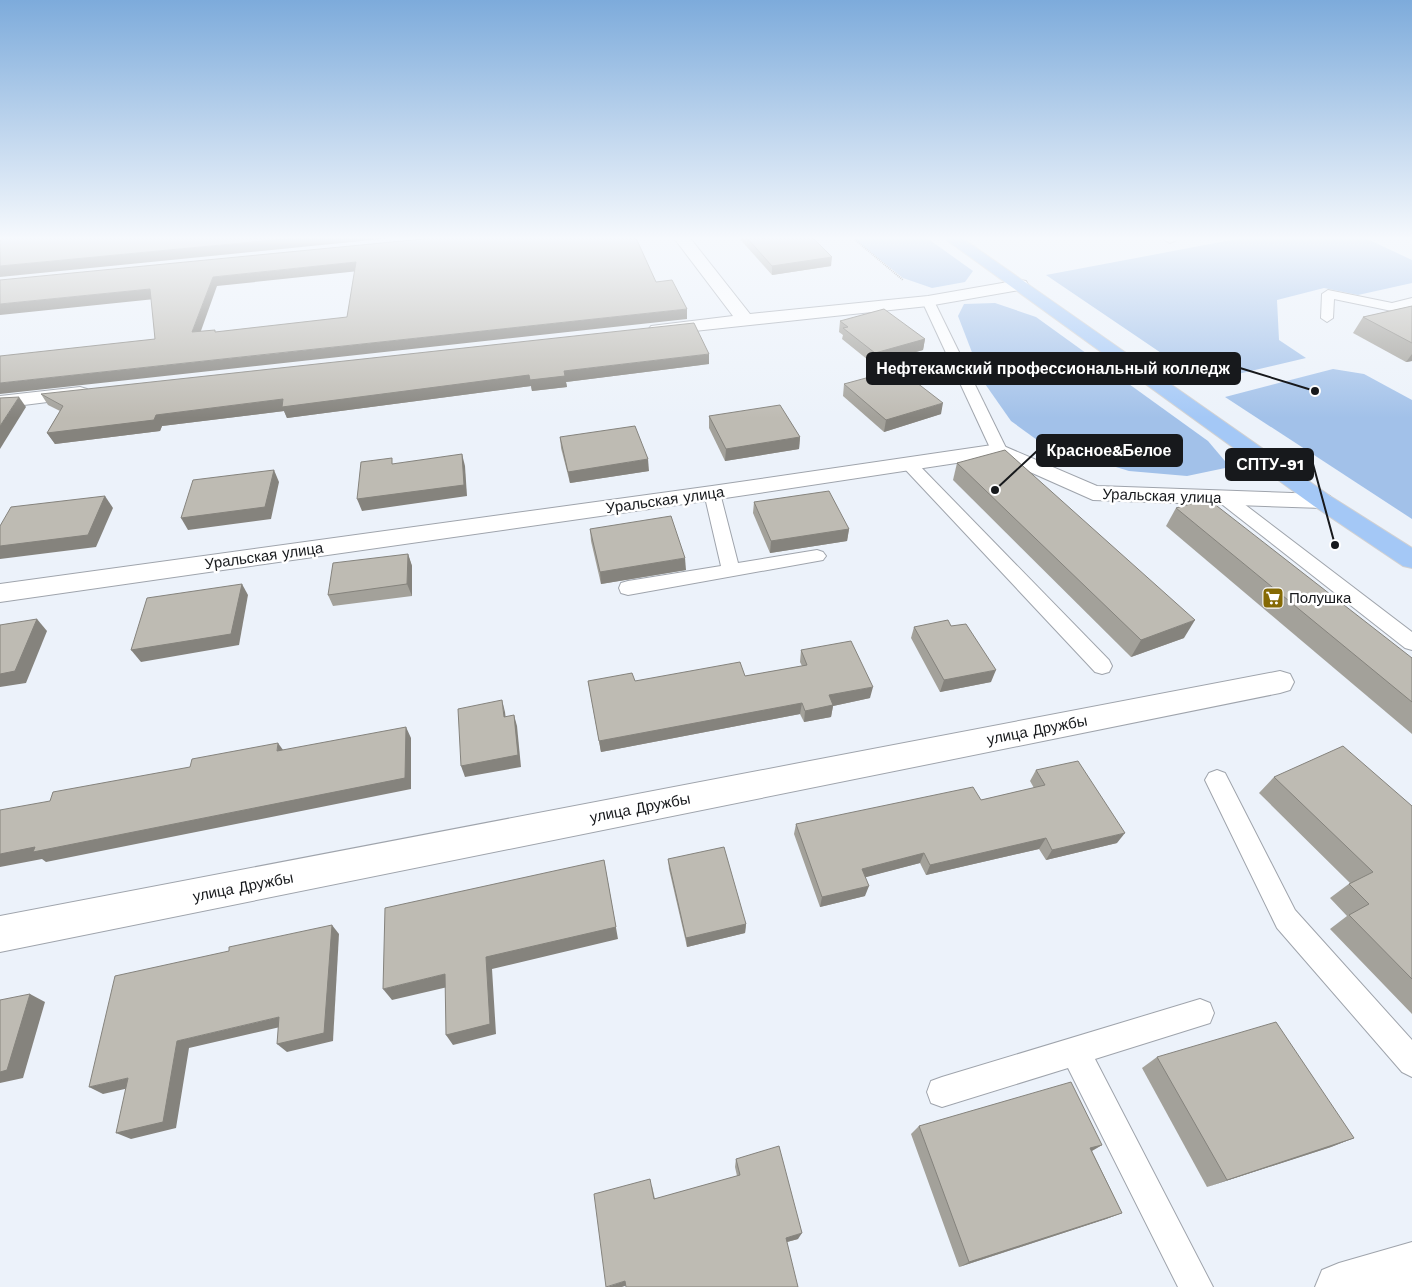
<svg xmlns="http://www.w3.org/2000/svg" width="1412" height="1287" font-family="'Work Sans',sans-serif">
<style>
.green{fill:#a2c1e9}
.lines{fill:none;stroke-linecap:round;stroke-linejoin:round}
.lane-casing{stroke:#9fa4ac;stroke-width:2}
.street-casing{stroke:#9fa4ac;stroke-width:2}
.primary-casing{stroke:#d1d1d2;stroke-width:2}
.path{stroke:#80848a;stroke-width:2;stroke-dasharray:1 1;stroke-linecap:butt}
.lane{fill:#fff;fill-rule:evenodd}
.street{fill:#fff;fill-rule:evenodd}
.primary{fill:#a4c8f6;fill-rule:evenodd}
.wall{fill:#a3a19a}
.shaded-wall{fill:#85837d}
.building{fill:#bebbb3;stroke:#85837d;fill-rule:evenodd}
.labels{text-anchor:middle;stroke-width:5;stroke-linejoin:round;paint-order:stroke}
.street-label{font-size:15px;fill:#17191c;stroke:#fff}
.poi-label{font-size:15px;fill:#17191c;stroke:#fff;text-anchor:start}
.leader{fill:none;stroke:#17191c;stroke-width:2}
.callout-dot{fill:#17191c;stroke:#fff;stroke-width:2}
.callout{fill:#17191c;stroke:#17191c;stroke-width:2}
.callout-label{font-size:16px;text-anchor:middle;font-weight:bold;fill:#fff}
</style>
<rect width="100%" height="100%" fill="#ecf2fa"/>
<g class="green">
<polygon points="853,238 927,238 973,271 965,282 932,288 903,278"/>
<polygon points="1242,238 1365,238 1412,260 1412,283 1358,295 1324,288 1277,300 1279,340 1306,358 1204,382 1046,275"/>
<polygon points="995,303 1036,317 1208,441 1230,467 1187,476 1129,471 1044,445 1011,421 983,381 958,316 964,304"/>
<polygon points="1333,369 1364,374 1412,400 1412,519 1225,397"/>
</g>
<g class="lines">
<g class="lane-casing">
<g id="lane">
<polygon points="1161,238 1174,238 1176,240 1170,243"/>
<polygon points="1328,290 1392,303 1412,298 1412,306 1392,311 1334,299 1333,318 1327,322 1321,318 1322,294"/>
<polygon points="928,297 934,301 1007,450 1005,453 993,453 991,450 922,301"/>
<polygon points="908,458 914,460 1109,660 1112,666 1109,672 1102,674 1095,672 902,466 900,463 902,460"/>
<polygon points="712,488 718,489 720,493 738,563 817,550 823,552 826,556 823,560 628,595 621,593 619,588 621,583 628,581 721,566 704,493 706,489"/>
<polygon points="1225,493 1231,494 1412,632 1412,650 1405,648 1219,502 1217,498 1219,494"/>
<polygon points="1217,770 1225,773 1295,910 1412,1040 1412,1077 1402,1072 1277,928 1205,780 1209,773"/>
<polygon points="1200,999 1210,1003 1214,1013 1210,1023 1095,1059 1213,1287 1178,1287 1068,1068 942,1107 931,1103 927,1092 931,1081 942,1077"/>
</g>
</g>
<g class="street-casing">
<g id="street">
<polygon points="674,238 690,238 750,314 928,296 1020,280 1026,281 1028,285 1026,289 1020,290 928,306 657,335 651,334 648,330 651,326 733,316"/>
<polygon points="80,387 87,389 90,393 87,397 0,408 0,396"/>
<polygon points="999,444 1097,486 1322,494 1330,496 1334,501 1330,506 1322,508 1093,500 996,457 712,500 0,602 0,584 712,486"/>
<polygon points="1280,671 1290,674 1294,682 1290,690 1280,693 0,952 0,916"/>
<polygon points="1412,1242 1412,1287 1315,1287 1322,1270 1339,1263"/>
</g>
</g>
<g class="primary-casing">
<polygon id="primary" points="944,238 962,238 1330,496 1412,548 1412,568 1403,566 1314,506"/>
</g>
<polyline class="path" points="853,238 903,280"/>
<use href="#lane" class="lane"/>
<use href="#street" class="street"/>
<use href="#primary" class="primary"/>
</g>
<g class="wall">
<polygon points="739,238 813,238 831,266 772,275"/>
<polygon points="1412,306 1412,361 1406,362 1353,333 1363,317"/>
<polygon points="840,321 925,339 923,350 873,364 842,339 843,335 839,332"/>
<polygon points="709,364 566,382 567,387 532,391 531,386 287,418 284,411 162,426 160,431 55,444 47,433 60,411 48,405 41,394"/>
<polygon points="844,384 941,414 884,432 843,396"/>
<polygon points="709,416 800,437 799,449 725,461 709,428"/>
<polygon points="560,437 649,471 570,483 561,448"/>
<polygon points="957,463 1184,638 1131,657 953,480"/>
<polygon points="754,502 849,529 847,541 770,553 753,513"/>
<polygon points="1176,508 1412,658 1412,734 1166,526"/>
<polygon points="590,529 686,570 601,584 591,541"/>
<polygon points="408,554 412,566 412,596 333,606 328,595"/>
<polygon points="951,626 991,682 940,692 911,638 914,627"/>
<polygon points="801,650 870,698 833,706 831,717 804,722 800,714 601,752 588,681 635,681 745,676 802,666 800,662"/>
<polygon points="1036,770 1117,843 1046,860 1039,849 926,875 920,863 865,877 865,896 820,907 794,834 796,824 981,800 1034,788 1030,781"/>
<polygon points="1274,777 1412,806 1412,1014 1330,929 1347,916 1330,898 1350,883 1259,793"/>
<polygon points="668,859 746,924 745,933 687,947 669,869"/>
<polygon points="1157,1057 1354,1138 1331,1147 1207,1187 1142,1068"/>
<polygon points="919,1126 1102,1145 1092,1151 1122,1213 1106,1219 959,1267 911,1134"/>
<polygon points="736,1159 798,1239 626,1287 652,1186 655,1199 737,1176 735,1167"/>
</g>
<g class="shaded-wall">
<polygon points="295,238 392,238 0,277 0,266"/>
<polygon points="832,257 831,266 772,275 772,266"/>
<polygon points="356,262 359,271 217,286 197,342 192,332 213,277"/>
<polygon points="150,289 155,299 0,315 0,304"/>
<polygon points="687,309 687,319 0,394 0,383"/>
<polygon points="925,339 923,350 873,364 875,353"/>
<polygon points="709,354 709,364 566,382 567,387 532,391 531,386 287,418 284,411 162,426 160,431 55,444 47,433 156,415 283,399 564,371"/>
<polygon points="1412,354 1412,361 1406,362"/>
<polygon points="19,397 26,407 0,449 0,426"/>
<polygon points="943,403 941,414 884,432 886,420"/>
<polygon points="800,437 799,449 725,461 726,449"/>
<polygon points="462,454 465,466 467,496 362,511 357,499"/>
<polygon points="648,459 649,471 570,483 568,472"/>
<polygon points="274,470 279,482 271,519 188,530 181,518"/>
<polygon points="105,496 113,508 96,547 0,559 0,546"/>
<polygon points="849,529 847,541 770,553 771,541"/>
<polygon points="408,554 412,566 412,596 407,584"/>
<polygon points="685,558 686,570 601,584 600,572"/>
<polygon points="242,584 248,595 239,645 141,662 131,650"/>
<polygon points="37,619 47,631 26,683 0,687 0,674"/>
<polygon points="1195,620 1184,638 1131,657 1141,640"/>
<polygon points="996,670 991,682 940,692 944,680"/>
<polygon points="873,687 870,698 833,706 831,717 804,722 805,711 829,695"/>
<polygon points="502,700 505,712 507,728 504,717"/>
<polygon points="802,703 800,714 601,752 599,741"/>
<polygon points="514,715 517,726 521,767 465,777 461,766"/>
<polygon points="406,727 411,738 411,789 46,862 42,859 0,867 0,854"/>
<polygon points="278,743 286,754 277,751"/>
<polygon points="1125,833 1117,843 1046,860 1052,850"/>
<polygon points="1046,838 1039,849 926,875 930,865"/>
<polygon points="924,853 920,863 859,879 862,869"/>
<polygon points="604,860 618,939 492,969 496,1034 453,1045 446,1035 486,957"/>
<polygon points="869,886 865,896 820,907 822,897"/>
<polygon points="746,924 745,933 687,947 686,938"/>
<polygon points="332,925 339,934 333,1041 287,1052 277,1044"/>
<polygon points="445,974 452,986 392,1000 383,989"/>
<polygon points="30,994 45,1002 23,1078 0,1083 0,1072"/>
<polygon points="279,1017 289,1025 189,1048 176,1128 131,1139 116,1133 177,1041"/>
<polygon points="128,1078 142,1085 103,1094 89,1087"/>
<polygon points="1354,1138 1331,1147 1207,1187 1227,1180"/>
<polygon points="1102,1145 1088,1153 1090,1148"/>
<polygon points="1122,1213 1106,1219 959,1267 969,1262"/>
<polygon points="802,1233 798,1239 783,1243 786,1238"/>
<polygon points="625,1281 628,1285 622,1287 607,1287"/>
</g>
<g class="building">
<polygon points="0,238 295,238 0,266"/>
<path d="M433 238H636L656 282 672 280 687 309 0 383V356L155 339 150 289 0 304V280ZM356 262 347 317 215 332V330L192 332 213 277Z"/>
<polygon points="747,238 813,238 832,257 772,266"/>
<polygon points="1412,306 1412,343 1363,317"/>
<polygon points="884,309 925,339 875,353 843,328 848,327 840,321"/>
<polygon points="694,323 709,354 564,371 565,376 530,380 529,375 282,407 283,399 156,415 154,420 47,433 63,406 41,394"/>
<polygon points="899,369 943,403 886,420 844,384"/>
<polygon points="19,397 0,426 0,398"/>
<polygon points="780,405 800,437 726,449 709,416"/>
<polygon points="635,426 648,459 568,472 560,437"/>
<polygon points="1005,450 1195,620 1141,640 957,463"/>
<polygon points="462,454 464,485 357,499 361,462 392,458 392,464"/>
<polygon points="274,470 265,507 181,518 193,480"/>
<polygon points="829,491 849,529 771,541 754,502"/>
<polygon points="105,496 88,535 0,546 0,526 11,507"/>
<polygon points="1208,499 1412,658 1412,702 1176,508"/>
<polygon points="671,516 685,558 600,572 590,529"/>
<polygon points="408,554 407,584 328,595 333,563"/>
<polygon points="242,584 231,634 131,650 147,598"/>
<polygon points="37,619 15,671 0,674 0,625"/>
<polygon points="948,620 951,626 966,624 996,670 944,680 914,627"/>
<polygon points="851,641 873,687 829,695 833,705 805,711 802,703 599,741 588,681 632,673 635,681 740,662 745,676 807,665 801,650"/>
<polygon points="502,700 504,717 514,715 518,755 461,766 458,709"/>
<polygon points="406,727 405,778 33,852 35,847 0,854 0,810 50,801 53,792 190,767 192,759 278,743 277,751"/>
<polygon points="1343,746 1412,806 1412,979 1349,915 1369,904 1349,884 1373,872 1274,777"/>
<polygon points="1078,761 1125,833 1052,850 1046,838 930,865 924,853 862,869 869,886 822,897 796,824 973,787 981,800 1045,785 1036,770"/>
<polygon points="724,847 746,924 686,938 668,859"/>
<polygon points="604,860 616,927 486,957 490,1024 446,1035 445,974 383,989 385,908"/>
<polygon points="332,925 324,1033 277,1044 279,1017 177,1041 163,1122 116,1133 128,1078 89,1087 115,976 229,951 229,947"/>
<polygon points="30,994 7,1070 0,1072 0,1000"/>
<polygon points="1276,1022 1354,1138 1227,1180 1157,1057"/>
<polygon points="1071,1082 1102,1145 1090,1148 1122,1213 969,1262 919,1126"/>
<polygon points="779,1146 802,1233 786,1238 798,1287 626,1287 625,1281 606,1287 594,1194 650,1179 654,1199 740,1175 736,1159"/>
</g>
<linearGradient id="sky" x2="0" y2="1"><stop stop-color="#7dabdb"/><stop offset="0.57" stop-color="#f6f9fd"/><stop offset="1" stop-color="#f6f9fd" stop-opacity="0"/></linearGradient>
<rect width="1412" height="418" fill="url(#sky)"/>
<defs>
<g id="supermarket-square" transform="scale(1.125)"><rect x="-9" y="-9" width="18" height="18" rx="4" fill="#856904" stroke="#fff"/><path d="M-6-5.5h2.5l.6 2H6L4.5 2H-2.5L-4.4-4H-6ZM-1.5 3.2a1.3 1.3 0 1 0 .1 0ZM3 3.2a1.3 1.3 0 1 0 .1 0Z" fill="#fff"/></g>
</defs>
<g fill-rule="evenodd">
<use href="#supermarket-square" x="1273" y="598"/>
</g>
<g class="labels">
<g class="street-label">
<text transform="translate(1162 496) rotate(2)" y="5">Уральская улица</text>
<text transform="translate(665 500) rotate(-8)" y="5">Уральская улица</text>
<text transform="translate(264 556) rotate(-8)" y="5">Уральская улица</text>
<text transform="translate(1037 730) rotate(-11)" y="5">улица Дружбы</text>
<text transform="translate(640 808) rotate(-11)" y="5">улица Дружбы</text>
<text transform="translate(243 887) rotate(-11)" y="5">улица Дружбы</text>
</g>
<g class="poi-label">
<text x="1289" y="603">Полушка</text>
</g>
</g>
<path class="leader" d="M1315 391L1240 368M995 490L1037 451M1335 545L1313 464"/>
<g class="callout-dot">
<circle cx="1315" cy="391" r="5"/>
<circle cx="995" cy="490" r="5"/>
<circle cx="1335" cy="545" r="5"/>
</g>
<g class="callout">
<rect x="867" y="353" width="373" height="31" rx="5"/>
<rect x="1037" y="435" width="145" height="31" rx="5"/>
<rect x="1226" y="449" width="87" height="31" rx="5"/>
</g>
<g class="callout-label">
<text x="1053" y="374">Нефтекамский профессиональный колледж</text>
<text x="1109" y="456">Красное&amp;Белое</text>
<text x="1270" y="470">СПТУ-91</text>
</g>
</svg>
